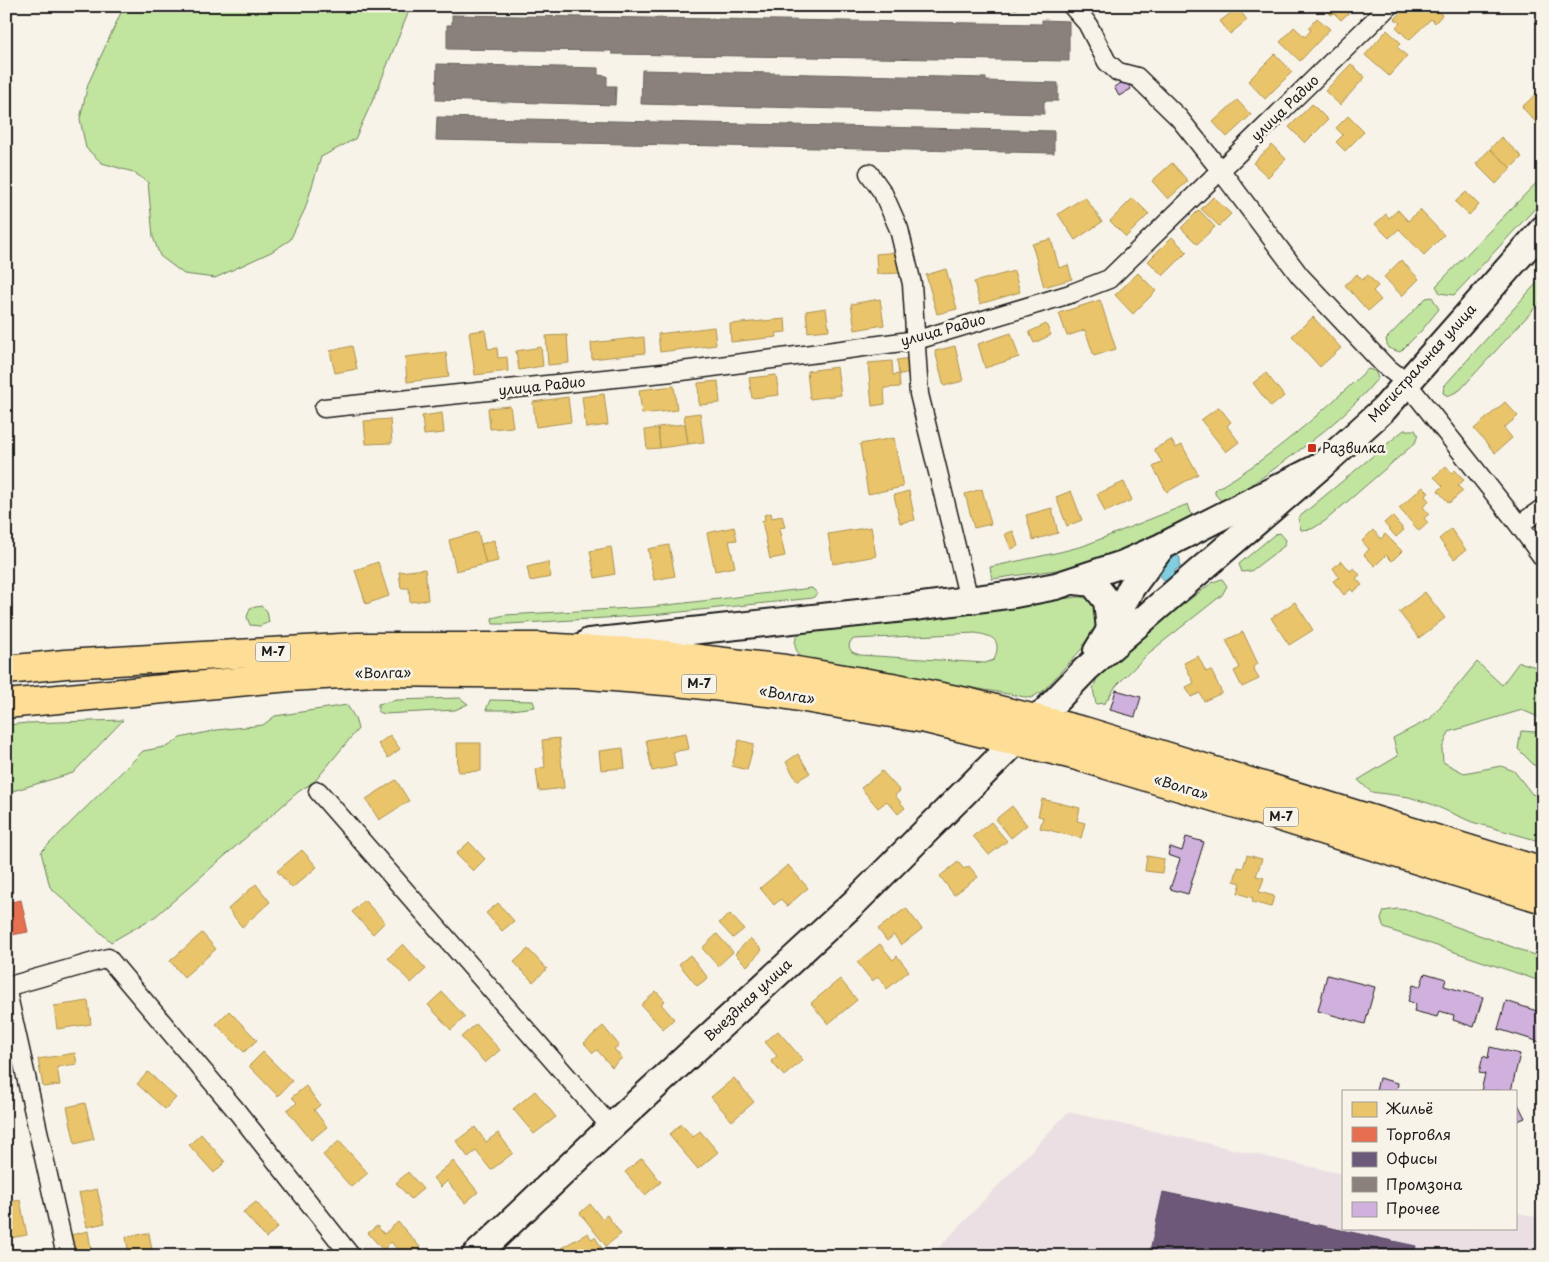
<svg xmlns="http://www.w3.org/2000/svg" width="1549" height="1262" font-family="'Playpen Sans',sans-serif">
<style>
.built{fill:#ebdfe4}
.green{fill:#c1e59f;stroke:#6e805e;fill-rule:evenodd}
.water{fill:#82cee1;stroke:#598792}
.homes{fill:#e9c46a;stroke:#ac9253}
.shops{fill:#e76f51;stroke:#aa5641}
.offices{fill:#6d597a;stroke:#55475e}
.industry{fill:#8a817c;stroke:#69635f}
.building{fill:#d0b0dc;stroke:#1c1c1c}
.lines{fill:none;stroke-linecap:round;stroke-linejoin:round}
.street-casing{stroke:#1c1c1c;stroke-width:21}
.secondary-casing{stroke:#1c1c1c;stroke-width:30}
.highway-casing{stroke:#1c1c1c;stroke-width:31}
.street{stroke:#f7f3e8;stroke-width:18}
.secondary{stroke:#f7f3e8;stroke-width:26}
.highway{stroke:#fedd96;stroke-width:28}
.poi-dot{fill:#c8321e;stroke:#f7f3e8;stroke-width:2}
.labels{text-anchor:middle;stroke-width:5;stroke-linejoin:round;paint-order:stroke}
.shield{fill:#f7f3e8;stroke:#5e5c59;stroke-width:1}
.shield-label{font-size:12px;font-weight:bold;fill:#1c1c1c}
.street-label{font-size:14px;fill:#1c1c1c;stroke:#f7f3e8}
.poi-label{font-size:14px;fill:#1c1c1c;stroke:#f7f3e8;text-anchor:start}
</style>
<rect width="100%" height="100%" fill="#f7f3e8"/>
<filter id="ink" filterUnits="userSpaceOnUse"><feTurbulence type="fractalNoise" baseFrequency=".02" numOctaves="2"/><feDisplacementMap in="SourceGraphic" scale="10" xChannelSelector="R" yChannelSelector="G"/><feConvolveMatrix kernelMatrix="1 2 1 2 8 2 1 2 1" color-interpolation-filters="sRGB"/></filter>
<g filter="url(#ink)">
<polygon class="built" points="1068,1112 1343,1174 1343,1228 1515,1228 1515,1212 1540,1218 1536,1256 931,1256"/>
<g class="green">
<polygon points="124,6 411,6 376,93 355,139 321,157 305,209 290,240 271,252 215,278 184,274 160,256 153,237 148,182 133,172 102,163 86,148 80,119 88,84"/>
<polygon points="1543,176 1543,200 1454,295 1440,293 1436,286"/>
<polygon points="1543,276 1543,299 1460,390 1448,396 1443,393 1444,386"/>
<polygon points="1432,297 1439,309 1422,330 1400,352 1388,348 1386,339 1426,298"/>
<path d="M1368 369 1375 371 1378 378C1347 416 1306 446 1267 474 1252 484 1238 495 1221 501L1215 494V490C1272 457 1320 414 1368 369Z"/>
<polygon points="1404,430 1415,430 1418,435 1415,443 1325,521 1312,529 1301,530 1298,518"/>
<polygon points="1188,504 1194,522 1131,551 1070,568 992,579 990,567 1060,552 1083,546"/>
<polygon points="1280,533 1286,540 1284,546 1251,571 1242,572 1239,564 1275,534"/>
<polygon points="1222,579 1227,586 1222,595 1150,652 1116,686 1105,703 1096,704 1093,689 1097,678 1114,660 1157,624 1213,582"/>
<polygon points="812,588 817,593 813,598 652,615 509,624 493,624 492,618 505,615 651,607"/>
<path d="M1078 597C1095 597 1098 611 1103 626L1043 691 1031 698 803 658C795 651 793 645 797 636L813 629ZM975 633C994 636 1002 640 994 660L985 663 860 655 852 652 849 647 850 642 854 639Z"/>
<polygon points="262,606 267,611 269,622 260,626 250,625 247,617 250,608"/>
<polygon points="1477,662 1502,685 1519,662 1543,669 1543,719 1522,710 1449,732 1442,749 1443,762 1464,773 1501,766 1514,771 1532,794 1543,798 1543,842 1472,822 1431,804 1409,797 1371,792 1358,780 1398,756 1393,738 1430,719"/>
<polygon points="460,698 468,704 455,710 385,714 378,712 378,704 397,700"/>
<polygon points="490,700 533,701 535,707 511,710 486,710"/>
<polygon points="347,705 355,718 358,729 315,781 298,792 156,916 111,942 50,887 41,852 143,751 169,746 180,738 217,730 263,725 275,716"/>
<polygon points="123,720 73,773 6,793 6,725 28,723"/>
<polygon points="1521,731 1536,732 1543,737 1543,769 1538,769 1518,749"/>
<polygon points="1397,909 1410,910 1543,958 1543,982 1384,928 1381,919 1384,911"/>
</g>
<path class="water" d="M1170 555H1177L1180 558V567L1175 570 1174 578C1168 582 1163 582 1160 575L1161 572 1157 571Z"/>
<g class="homes">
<polygon points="1323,6 1356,6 1341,20 1334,13 1331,15"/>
<polygon points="1407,6 1433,6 1442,15 1435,23 1431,19 1409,40 1396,27 1400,23 1395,19"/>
<polygon points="1238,8 1247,20 1230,34 1220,21"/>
<polygon points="1317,18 1330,29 1300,61 1280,42 1294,27 1305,37 1311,30 1308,28"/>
<polygon points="1387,30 1401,43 1397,47 1407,56 1389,76 1365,55"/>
<polygon points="1275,54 1292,72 1265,99 1248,81"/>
<polygon points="1351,64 1365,77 1340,105 1325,91"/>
<polygon points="1537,93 1543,100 1543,130 1522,107"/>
<polygon points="1237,100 1251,115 1227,137 1213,122"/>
<polygon points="1312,104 1328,120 1305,143 1289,127"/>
<polygon points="1348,116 1364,132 1345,151 1336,142 1343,135 1336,128"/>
<polygon points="1501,137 1522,157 1511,168 1490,149"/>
<polygon points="1272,145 1286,159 1268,177 1253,163"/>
<polygon points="1490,149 1511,168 1496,184 1476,164"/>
<polygon points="1172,163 1188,181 1168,199 1152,181"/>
<polygon points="1466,192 1479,205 1469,215 1455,202"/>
<polygon points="1085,197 1102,222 1075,240 1058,214"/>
<polygon points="1213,197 1231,214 1219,226 1201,209"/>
<polygon points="1133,198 1149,214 1126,237 1110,221"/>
<polygon points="1199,210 1215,227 1197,244 1181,228"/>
<polygon points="1398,210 1408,221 1420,210 1444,235 1424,255 1399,229 1389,238 1375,224 1386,214 1389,218"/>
<polygon points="1172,237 1187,252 1163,276 1148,261"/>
<polygon points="1051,239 1059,268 1068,265 1072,279 1044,287 1032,244"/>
<polygon points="899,252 901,273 877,274 876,254"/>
<polygon points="1401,260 1419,279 1402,296 1384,277"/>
<polygon points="946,269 957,309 937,314 926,275"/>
<polygon points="1014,271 1020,292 980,304 974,282"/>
<polygon points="1138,273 1156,291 1133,314 1115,295"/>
<polygon points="1357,274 1362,280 1368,275 1378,286 1373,291 1381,300 1368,311 1345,285"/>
<polygon points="880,299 884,325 855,330 851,304"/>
<polygon points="1100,300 1116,349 1094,356 1085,330 1067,336 1059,313"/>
<polygon points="826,308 829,330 808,332 806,311"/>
<polygon points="1313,317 1341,348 1320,367 1292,336"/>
<polygon points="785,319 786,332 776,333 777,337 731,342 730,324"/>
<polygon points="1046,324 1051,335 1034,343 1029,332"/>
<polygon points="714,327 716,345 660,352 658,334"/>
<polygon points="485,330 488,349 497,348 498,358 507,357 508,371 475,375 469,332"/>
<polygon points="1011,333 1019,357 985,368 978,344"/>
<polygon points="567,335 569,363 548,365 546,336"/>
<polygon points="644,337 645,353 592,359 591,343"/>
<polygon points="352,346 357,369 335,373 330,351"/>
<polygon points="955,346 963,381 944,386 935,351"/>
<polygon points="541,347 543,366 519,370 516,351"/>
<polygon points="446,352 449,377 407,382 405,357"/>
<polygon points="1543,353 1543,367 1536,361"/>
<polygon points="910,358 912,373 899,374 897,360"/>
<polygon points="892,361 893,375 899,374 900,387 884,388 885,404 872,406 868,363"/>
<polygon points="837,367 841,395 810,399 807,371"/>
<polygon points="1266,373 1284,396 1271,407 1253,383"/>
<polygon points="776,375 779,395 752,398 749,378"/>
<polygon points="718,381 720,403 699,405 698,383"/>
<polygon points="674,386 677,410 642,414 639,390"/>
<polygon points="604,394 608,425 586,428 582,397"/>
<polygon points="568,397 571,422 536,427 533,402"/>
<polygon points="1505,402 1518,416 1504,428 1512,438 1495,453 1474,429"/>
<polygon points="510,406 513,427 490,429 488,408"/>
<polygon points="1219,407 1231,422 1227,426 1239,442 1226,452 1201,420"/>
<polygon points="442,413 444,433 424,435 422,416"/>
<polygon points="700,413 704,442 688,444 684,415"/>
<polygon points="390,419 392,443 366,444 364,421"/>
<polygon points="685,424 688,444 660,448 658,427"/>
<polygon points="658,428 660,448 647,449 645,430"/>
<polygon points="894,438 903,487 868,494 860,444"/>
<polygon points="1171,440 1176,448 1182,445 1198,474 1167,492 1153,467 1162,462 1154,449"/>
<polygon points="1446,466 1452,473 1455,470 1464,480 1458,486 1463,491 1449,503 1438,491 1443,486 1434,477"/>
<polygon points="1124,482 1132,500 1105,512 1097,494"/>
<polygon points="1423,487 1429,493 1425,496 1429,501 1423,507 1429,514 1424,518 1428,523 1419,531 1399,508"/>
<polygon points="982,489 991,524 974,528 965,494"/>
<polygon points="909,491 915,520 900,523 894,495"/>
<polygon points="1071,491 1082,520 1067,526 1056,497"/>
<polygon points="1052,508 1058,533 1033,540 1026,515"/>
<polygon points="771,513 772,518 782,516 785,527 779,528 785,556 770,559 762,521 765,520 764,515"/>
<polygon points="1392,516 1404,530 1396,537 1384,523"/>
<polygon points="734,527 737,540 729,541 735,567 715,571 707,533"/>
<polygon points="871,527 876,556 833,564 828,534"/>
<polygon points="1451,529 1466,550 1454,559 1439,539"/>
<polygon points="1373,530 1381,539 1385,534 1402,551 1392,561 1386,555 1375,566 1364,555 1369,549 1362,541"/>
<polygon points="1013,531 1018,546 1011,549 1005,534"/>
<polygon points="478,532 486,564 456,571 449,540"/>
<polygon points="494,540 498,561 486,564 481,544"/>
<polygon points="669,545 675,576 654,580 648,549"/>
<polygon points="611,547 615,574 595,578 590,551"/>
<polygon points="1342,561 1350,571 1354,568 1360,575 1356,578 1362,585 1353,592 1351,589 1344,595 1333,581 1339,577 1333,568"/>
<polygon points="378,562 389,596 366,604 355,570"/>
<polygon points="548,562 551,577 530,581 527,567"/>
<polygon points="425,569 428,600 410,602 409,588 401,588 399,572"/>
<polygon points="1425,592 1445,618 1419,638 1399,612"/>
<polygon points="1295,602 1313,630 1289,645 1271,618"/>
<polygon points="1243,632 1258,664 1253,667 1259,679 1242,687 1234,671 1240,668 1226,640"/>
<polygon points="1198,656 1206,672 1211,670 1222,693 1204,701 1200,693 1191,697 1186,687 1194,683 1184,663"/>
<polygon points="686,733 689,749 673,752 676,766 652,771 646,740"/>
<polygon points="390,735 400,749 388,758 378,744"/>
<polygon points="559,738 564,788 539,791 536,769 545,767 542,740"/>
<polygon points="739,740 754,744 747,770 732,766"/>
<polygon points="457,743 481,743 481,771 458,772"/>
<polygon points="623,748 625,768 601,770 599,751"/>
<polygon points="798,754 810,773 797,781 786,762"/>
<polygon points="882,771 900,791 895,795 905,808 898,814 887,801 878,808 861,788"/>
<polygon points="396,780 409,801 379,820 366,799"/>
<polygon points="1042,799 1080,808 1077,821 1085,823 1081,838 1040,828 1043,817 1038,816"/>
<polygon points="1012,806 1027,825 1011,838 996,819"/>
<polygon points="991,822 1007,841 989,855 973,836"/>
<polygon points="469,842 485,859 473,871 456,854"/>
<polygon points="302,850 317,867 292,888 277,871"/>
<polygon points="1247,855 1262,859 1256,876 1264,878 1259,892 1274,896 1271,907 1252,902 1253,898 1238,893 1241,883 1234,881 1238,867 1243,868"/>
<polygon points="1147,856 1164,859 1162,873 1145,871"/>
<polygon points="958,862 964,869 969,866 978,877 954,895 940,876"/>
<polygon points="788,865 808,888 787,906 781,899 774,905 760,888"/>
<polygon points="256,884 270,902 242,927 228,909"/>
<polygon points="364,900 385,922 373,934 352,912"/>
<polygon points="498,903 514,921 502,931 486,913"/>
<polygon points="906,908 922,929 901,945 894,935 887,941 878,929"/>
<polygon points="730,914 744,929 733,938 719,923"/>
<polygon points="202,933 216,949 184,977 170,961"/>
<polygon points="717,934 733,952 718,966 702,948"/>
<polygon points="750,938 762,950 747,966 735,954"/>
<polygon points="403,944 426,969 411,983 388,958"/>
<polygon points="880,944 893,960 897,956 909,971 887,989 878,977 872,981 857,962"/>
<polygon points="528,949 547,969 533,982 514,962"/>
<polygon points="690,955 708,978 697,986 679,964"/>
<polygon points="840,979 857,1000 828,1024 811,1003"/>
<polygon points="656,991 665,1001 661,1004 674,1019 663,1029 641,1005"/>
<polygon points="442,992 465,1017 451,1030 428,1005"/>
<polygon points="88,1001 91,1024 57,1029 54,1006"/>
<polygon points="229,1011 257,1040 244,1052 216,1024"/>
<polygon points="476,1024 500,1050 485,1063 461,1037"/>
<polygon points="603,1026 619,1045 614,1049 622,1058 612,1067 597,1050 593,1053 584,1043"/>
<polygon points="778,1031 803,1060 784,1076 771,1061 777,1056 765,1042"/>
<polygon points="263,1052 292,1081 278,1096 249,1066"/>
<polygon points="75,1053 77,1064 57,1067 60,1085 43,1087 38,1059"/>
<polygon points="148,1072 176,1098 165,1109 137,1084"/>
<polygon points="734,1078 754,1102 732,1121 711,1097"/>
<polygon points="306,1086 320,1105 314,1110 327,1127 311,1140 287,1110 297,1103 292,1097"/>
<polygon points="535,1091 556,1117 534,1134 513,1109"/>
<polygon points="85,1103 94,1139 75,1144 67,1107"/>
<polygon points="681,1124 693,1137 700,1131 718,1152 698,1169 669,1135"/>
<polygon points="475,1127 486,1142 498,1133 513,1153 491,1170 476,1151 468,1157 456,1141"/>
<polygon points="6,1130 12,1160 6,1161"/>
<polygon points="201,1134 225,1162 214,1173 189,1145"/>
<polygon points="339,1141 368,1173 351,1187 323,1155"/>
<polygon points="642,1158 661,1182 645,1195 625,1172"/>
<polygon points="453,1161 478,1192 465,1203 447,1181 441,1187 433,1178"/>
<polygon points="408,1172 423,1189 411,1199 396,1183"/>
<polygon points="97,1189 105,1223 87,1227 79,1193"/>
<polygon points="20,1200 27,1235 10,1238 6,1218 6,1203"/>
<polygon points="256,1202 278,1227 266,1238 243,1212"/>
<polygon points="590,1204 602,1219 607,1215 621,1234 606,1246 580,1213"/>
<polygon points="398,1222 420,1247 411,1256 403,1256 391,1242 383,1250 368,1233 377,1226 384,1234"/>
<polygon points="88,1231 92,1256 76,1256 71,1235"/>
<polygon points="149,1233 153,1256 129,1256 126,1237"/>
<polygon points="588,1233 591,1239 595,1237 602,1249 591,1256 566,1256 561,1248"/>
</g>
<polygon class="shops" points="21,900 28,932 6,936 6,903"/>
<polygon class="offices" points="1163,1192 1416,1246 1414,1256 1149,1256"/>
<g class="industry">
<polygon points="912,6 1017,6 1017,9"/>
<polygon points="452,15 1042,24 1042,20 1069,21 1069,61 612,54 612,51 447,49 447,25 452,25"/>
<polygon points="437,64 598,68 598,75 607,76 607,86 616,86 615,105 436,100"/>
<polygon points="642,70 986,78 986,81 1058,83 1058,101 1044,101 1044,114 641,104"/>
<polygon points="437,117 1054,131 1054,153 436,140"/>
</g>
<g class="building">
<polygon points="1126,80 1131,89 1119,96 1114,87"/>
<polygon points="1313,445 1316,448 1309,453 1307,450"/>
<polygon points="1116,690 1141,697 1135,717 1110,710"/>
<polygon points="1543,773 1543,794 1542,794 1539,774"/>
<polygon points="1186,837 1204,842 1188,894 1170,889 1180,859 1168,855 1170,847 1182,851"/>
<polygon points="1425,973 1446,979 1444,986 1483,997 1474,1027 1453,1020 1454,1015 1439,1011 1437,1017 1414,1011 1416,1004 1408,1001 1413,985 1420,987"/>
<polygon points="1327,975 1375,987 1365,1024 1318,1011"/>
<polygon points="1506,1001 1543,1013 1543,1043 1498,1029"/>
<polygon points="1490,1047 1520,1054 1511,1091 1481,1091 1485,1074 1479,1073 1483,1056 1488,1058"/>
<polygon points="1379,1078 1398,1083 1397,1091 1376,1091"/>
<polygon points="1518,1104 1525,1118 1515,1122 1515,1105"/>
</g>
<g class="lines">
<g class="street-casing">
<g id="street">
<polyline points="1072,6 1087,23 1107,62 1118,72 1137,77 1179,118 1221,171 1300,276 1384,365 1406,382 1519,525 1543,558"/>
<polyline points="869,173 883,193 899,229 912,284 919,394 969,600"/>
<polyline points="324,408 682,371 917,340 1070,294 1109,279 1389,6"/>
<polyline points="1519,525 1543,508"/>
<polyline points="318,791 611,1127"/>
<polyline points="6,987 108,958 235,1109 351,1256"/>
<polyline points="6,987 66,1256"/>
</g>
</g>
<g class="secondary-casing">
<g id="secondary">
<polyline points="1075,581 1093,583 1107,601 1110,630"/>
<polyline points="589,642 914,607 1015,594 1056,586 1123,564 1161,547 1321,466"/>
<polyline points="1097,651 1110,630 1131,588 1160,549"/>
<polyline points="1038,719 1086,669 1321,466 1384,409 1543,229"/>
<polyline points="475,1256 611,1127 855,902 1017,740"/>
</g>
</g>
<g class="highway-casing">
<g id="highway">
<polyline points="6,670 65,664 357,647 539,647 649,653 785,669 892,687 971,703 1084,731 1543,872"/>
<polyline points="6,704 289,677 376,672 576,674 677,682 776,693 926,719 1077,756 1267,813 1543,899"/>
</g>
</g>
<use href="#street" class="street"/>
<use href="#secondary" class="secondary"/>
<use href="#highway" class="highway"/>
</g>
</g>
<rect class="poi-dot" x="1307" y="443" width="10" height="10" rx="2.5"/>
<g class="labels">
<g class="shield">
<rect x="255.5" y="642.5" width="35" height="19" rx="4"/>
<rect x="681.5" y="674.5" width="35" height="19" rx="4"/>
<rect x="1263.5" y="807.5" width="35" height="19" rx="4"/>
</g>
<g class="shield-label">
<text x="273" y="656">М-7</text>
<text x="699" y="688">М-7</text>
<text x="1281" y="821">М-7</text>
</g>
<g class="street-label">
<text transform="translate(1285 108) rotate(-44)" y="5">улица Радио</text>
<text transform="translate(943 330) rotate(-15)" y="5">улица Радио</text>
<text transform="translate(1422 363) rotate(-48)" y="5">Магистральная улица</text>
<text transform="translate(542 386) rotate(-6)" y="5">улица Радио</text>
<text transform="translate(383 673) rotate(-1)" y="5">«Волга»</text>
<text transform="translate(787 695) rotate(9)" y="5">«Волга»</text>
<text transform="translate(1181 787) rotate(17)" y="5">«Волга»</text>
<text transform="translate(748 1000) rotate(-43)" y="5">Выездная улица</text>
</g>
<g class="poi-label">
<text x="1322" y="453">Развилка</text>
</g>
</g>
<rect width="1549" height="1262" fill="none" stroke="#f7f3e8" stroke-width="25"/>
<rect x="12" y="12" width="1524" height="1237" fill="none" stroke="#1c1c1c" stroke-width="2" filter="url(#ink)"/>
<rect x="1342" y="1090" width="175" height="140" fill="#f7f3e8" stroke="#9f9d96"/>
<rect x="1352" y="1102" width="25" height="15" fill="#e9c46a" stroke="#9f9d96"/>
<text x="1386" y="1114" font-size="15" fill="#1c1c1c">Жильё</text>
<rect x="1352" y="1127" width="25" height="15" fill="#e76f51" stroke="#9f9d96"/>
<text x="1386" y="1140" font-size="15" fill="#1c1c1c">Торговля</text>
<rect x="1352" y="1152" width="25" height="15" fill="#6d597a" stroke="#9f9d96"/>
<text x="1386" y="1164" font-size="15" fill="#1c1c1c">Офисы</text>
<rect x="1352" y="1177" width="25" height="15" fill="#8a817c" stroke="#9f9d96"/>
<text x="1386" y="1190" font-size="15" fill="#1c1c1c">Промзона</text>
<rect x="1352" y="1202" width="25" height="15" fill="#d0b0dc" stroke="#9f9d96"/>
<text x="1386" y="1214" font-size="15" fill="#1c1c1c">Прочее</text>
</svg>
